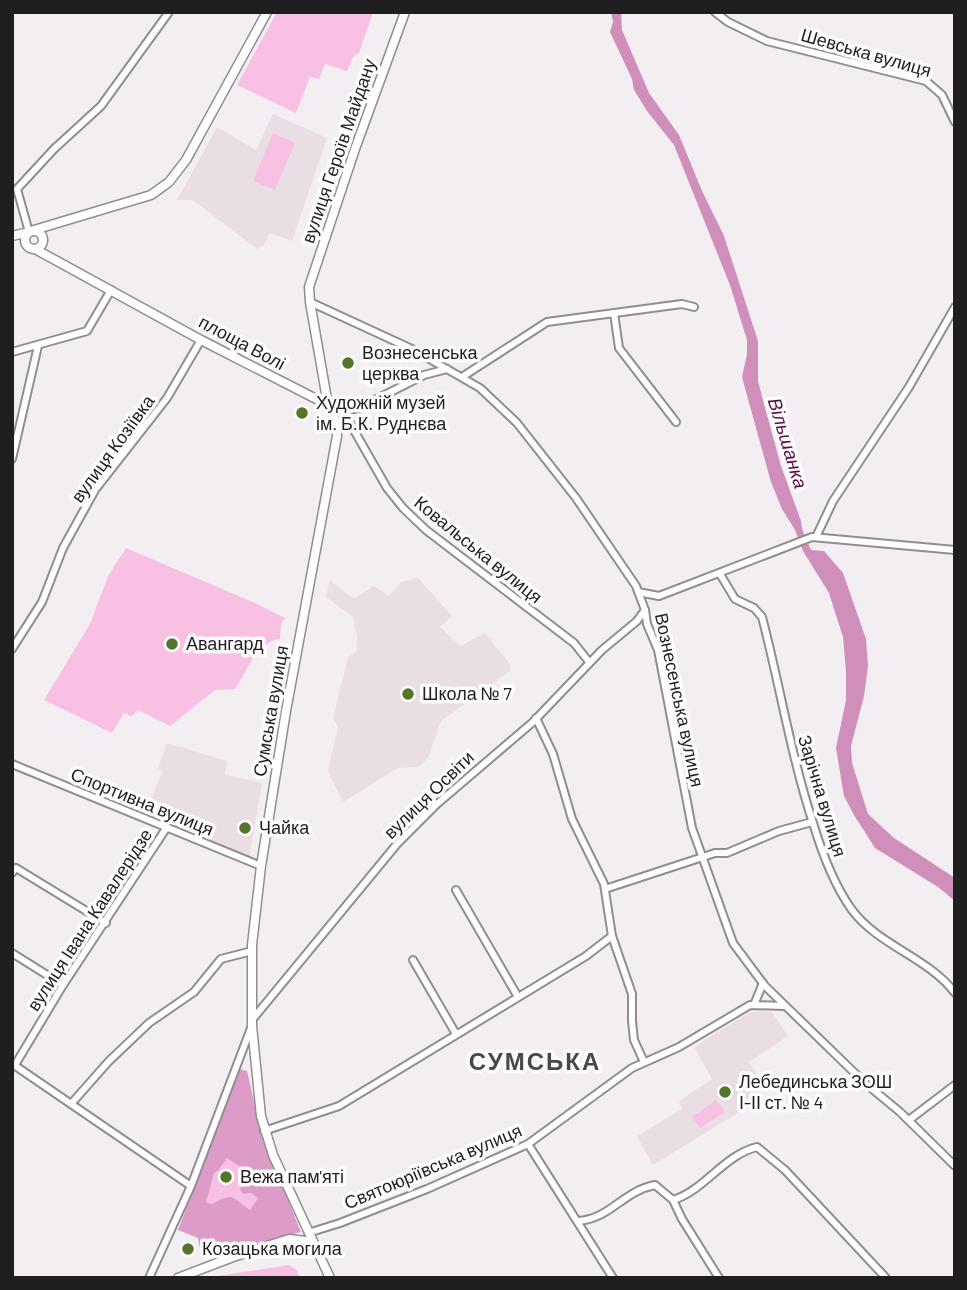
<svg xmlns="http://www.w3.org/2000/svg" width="967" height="1290" font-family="Barlow,sans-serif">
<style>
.built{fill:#eadee5}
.green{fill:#f8c1e4}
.forest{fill:#dd9bc7;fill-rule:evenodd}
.water{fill:#d08fba}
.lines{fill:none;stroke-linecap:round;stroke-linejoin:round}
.minor-casing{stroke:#918d90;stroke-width:10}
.major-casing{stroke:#918d90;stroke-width:11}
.minor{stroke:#fff;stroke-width:6}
.major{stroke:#fff;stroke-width:8}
.poi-dot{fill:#53752c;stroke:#fffcfe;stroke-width:2.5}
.labels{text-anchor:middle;stroke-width:7;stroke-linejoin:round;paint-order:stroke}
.street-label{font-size:18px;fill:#201f20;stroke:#fffcfe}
.poi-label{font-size:18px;fill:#201f20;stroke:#fffcfe;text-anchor:start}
.water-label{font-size:19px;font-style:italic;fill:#5b0d48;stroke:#fffcfe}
.district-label{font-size:24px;font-weight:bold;letter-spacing:2px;fill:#4c484a;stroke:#fffcfe}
</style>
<rect width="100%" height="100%" fill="#f3eef1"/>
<g class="built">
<polygon points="273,114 327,138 292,241 270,233 264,245 257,249 193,200 177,200 217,127 256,150"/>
<polygon points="418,578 452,616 440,627 460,646 485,633 510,664 510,671 441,721 428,758 418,767 398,768 343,802 328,771 338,727 333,718 348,658 357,650 357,637 353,617 326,597 330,580 354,599 374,586 389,596 401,582"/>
<polygon points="167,743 227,761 225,775 262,783 249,858 146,813 162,772 158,768"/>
<polygon points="771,1011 788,1036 749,1062 761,1080 755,1086 762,1098 653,1165 637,1136 682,1109 679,1101 712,1079 694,1047 750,1012"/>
</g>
<g class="green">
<polygon points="277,12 373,12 359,53 353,57 347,71 325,64 319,79 310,77 296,113 237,85"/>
<polygon points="273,133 295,143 275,190 253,181"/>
<path d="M126 548 257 604 285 618 281 624 280 639C256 642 247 671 235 689L215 690 170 726 138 710 132 716 124 713 112 733 44 700 90 624 108 576Z"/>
<polygon points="716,1100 725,1112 700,1128 692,1117"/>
<path d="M226 1158H230L245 1170 242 1194 251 1193 258 1198 250 1210C232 1198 235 1191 212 1204L205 1202 214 1172 218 1171Z"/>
<polygon points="289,1265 297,1270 300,1278 205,1278"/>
</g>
<path class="forest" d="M239 1069 247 1071 262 1136 301 1232 208 1257 201 1253 198 1238 178 1230ZM227 1158 245 1170 240 1190 243 1194 251 1193 258 1198 250 1210C232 1198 235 1191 212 1204L206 1202 214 1173 218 1171Z"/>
<polygon class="water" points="611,12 621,12 622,30 649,93 679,135 702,191 724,236 758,341 758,381 764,404 781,466 801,521 802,529 811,550 824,551 843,573 866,639 868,666 864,696 851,746 852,763 868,814 894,838 955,878 955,901 938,887 875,848 854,815 844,796 836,748 846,700 846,671 843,637 829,593 803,551 795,530 782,509 771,482 742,377 747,354 747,340 730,285 674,145 647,111 634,90 632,79 610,32 613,22"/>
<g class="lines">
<g class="minor-casing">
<g id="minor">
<polyline points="715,12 728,22 767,41 926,81 942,95 955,122"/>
<polyline points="29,232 17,189 54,149 101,106 169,12"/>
<polyline points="310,302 412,349 480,388 517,423 576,498 636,586 645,610 647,624 658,650 664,681 692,828 733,943 765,986 865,1083 900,1112 955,1166"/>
<polyline points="614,313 619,348 676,422"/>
<polyline points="12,352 87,331 111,290"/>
<polyline points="462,377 547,322 682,304 694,307"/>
<polyline points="328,405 343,411 359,408 424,375 447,369"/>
<polyline points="343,411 387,488 403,508 426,530 574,643 589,662"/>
<polyline points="12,459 38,346"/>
<polyline points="816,537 833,501 909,387 955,307"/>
<path d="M720 574 735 599 754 608 762 617C780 686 791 756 813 823 822 853 834 885 852 910 879 946 929 958 955 993"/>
<polyline points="638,592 659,596 812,537 955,550"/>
<polyline points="12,649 42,602 63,548 95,490 167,398 201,340"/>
<polyline points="536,718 553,754 572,819 604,884 612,936 632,994 632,1021 634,1040 644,1062"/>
<polyline points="12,764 261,866"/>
<polyline points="12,873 16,868 106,923"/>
<polyline points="605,889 715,853 727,853 779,831 812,822"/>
<polyline points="456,890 518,997"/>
<polyline points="12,953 63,985"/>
<polyline points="413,960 456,1034"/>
<polyline points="754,1005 763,983"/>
<polyline points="252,1020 397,844 437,804 533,722 602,650 637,621 645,610"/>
<polyline points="14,1065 191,1186"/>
<polyline points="15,1065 63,985 167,827"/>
<polyline points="71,1104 109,1061 149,1023 194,992 221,959 252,951"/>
<polyline points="909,1120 955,1085"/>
<polyline points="264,1131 339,1106 586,956 612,936"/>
<polyline points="528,1144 613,1278"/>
<path d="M673 1200C705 1190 724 1155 757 1147L785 1170 886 1278"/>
<path d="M578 1221C610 1219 623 1191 655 1185L673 1200 682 1219 719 1278"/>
<polyline points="308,1233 340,1223 427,1189 528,1144 632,1068 679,1047 750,1005 785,1006"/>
<polyline points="149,1278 191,1186 251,1028"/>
</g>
</g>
<g class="major-casing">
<g id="major">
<polyline points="34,230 151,195 169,182 186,160 267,12"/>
<circle cx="34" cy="240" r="9"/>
<polyline points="12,236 29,232"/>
<polyline points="35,249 201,340 328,405"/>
<polyline points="178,1278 233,1257 289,1239 313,1242"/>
<polyline points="330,1278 273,1155 261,1116 252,1026 252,945 261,866 286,711 337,436 335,419 328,405 310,302 309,287 355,149 405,12"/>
</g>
</g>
<use href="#minor" class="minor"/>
<use href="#major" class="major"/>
</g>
<g class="poi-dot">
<circle cx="348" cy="363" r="7"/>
<circle cx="302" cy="413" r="7"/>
<circle cx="172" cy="644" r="7"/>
<circle cx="408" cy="694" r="7"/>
<circle cx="245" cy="828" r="7"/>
<circle cx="725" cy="1092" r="7"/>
<circle cx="226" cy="1177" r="7"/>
<circle cx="188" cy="1249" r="7"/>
</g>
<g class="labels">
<g class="street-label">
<text transform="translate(866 53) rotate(16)" y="6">Шевська вулиця</text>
<text transform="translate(339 151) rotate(-71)" y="6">вулиця Героїв Майдану</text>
<text transform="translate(242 343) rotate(28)" y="6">площа Волі</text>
<text transform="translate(113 449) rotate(-54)" y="6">вулиця Козіївка</text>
<text transform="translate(478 550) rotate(39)" y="6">Ковальська вулиця</text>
<text transform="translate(679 700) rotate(78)" y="6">Вознесенська вулиця</text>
<text transform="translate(271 711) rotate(-80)" y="6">Сумська вулиця</text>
<text transform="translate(429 795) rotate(-44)" y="6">вулиця Освіти</text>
<text transform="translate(822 796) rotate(73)" y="6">Зарічна вулиця</text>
<text transform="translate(142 802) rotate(22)" y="6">Спортивна вулиця</text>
<text transform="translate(90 920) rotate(-57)" y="6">вулиця Івана Кавалерідзе</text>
<text transform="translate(433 1167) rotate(-23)" y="6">Святоюріївська вулиця</text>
</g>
<g class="poi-label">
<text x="362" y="359">Вознесенська<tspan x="362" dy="21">церква</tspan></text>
<text x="316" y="409">Художній музей<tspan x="316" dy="21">ім. Б.К. Руднєва</tspan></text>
<text x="186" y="650">Авангард</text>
<text x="422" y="700">Школа № 7</text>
<text x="259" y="834">Чайка</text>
<text x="739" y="1088">Лебединська ЗОШ<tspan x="739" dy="21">І-ІІ ст. № 4</tspan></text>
<text x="240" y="1183">Вежа пам'яті</text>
<text x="202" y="1255">Козацька могила</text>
</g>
<g class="water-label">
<text transform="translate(788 443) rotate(73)" y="7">Вільшанка</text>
</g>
<g class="district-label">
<text x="535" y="1070">СУМСЬКА</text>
</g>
</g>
<rect width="967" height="1290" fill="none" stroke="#201f20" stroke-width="28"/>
</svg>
